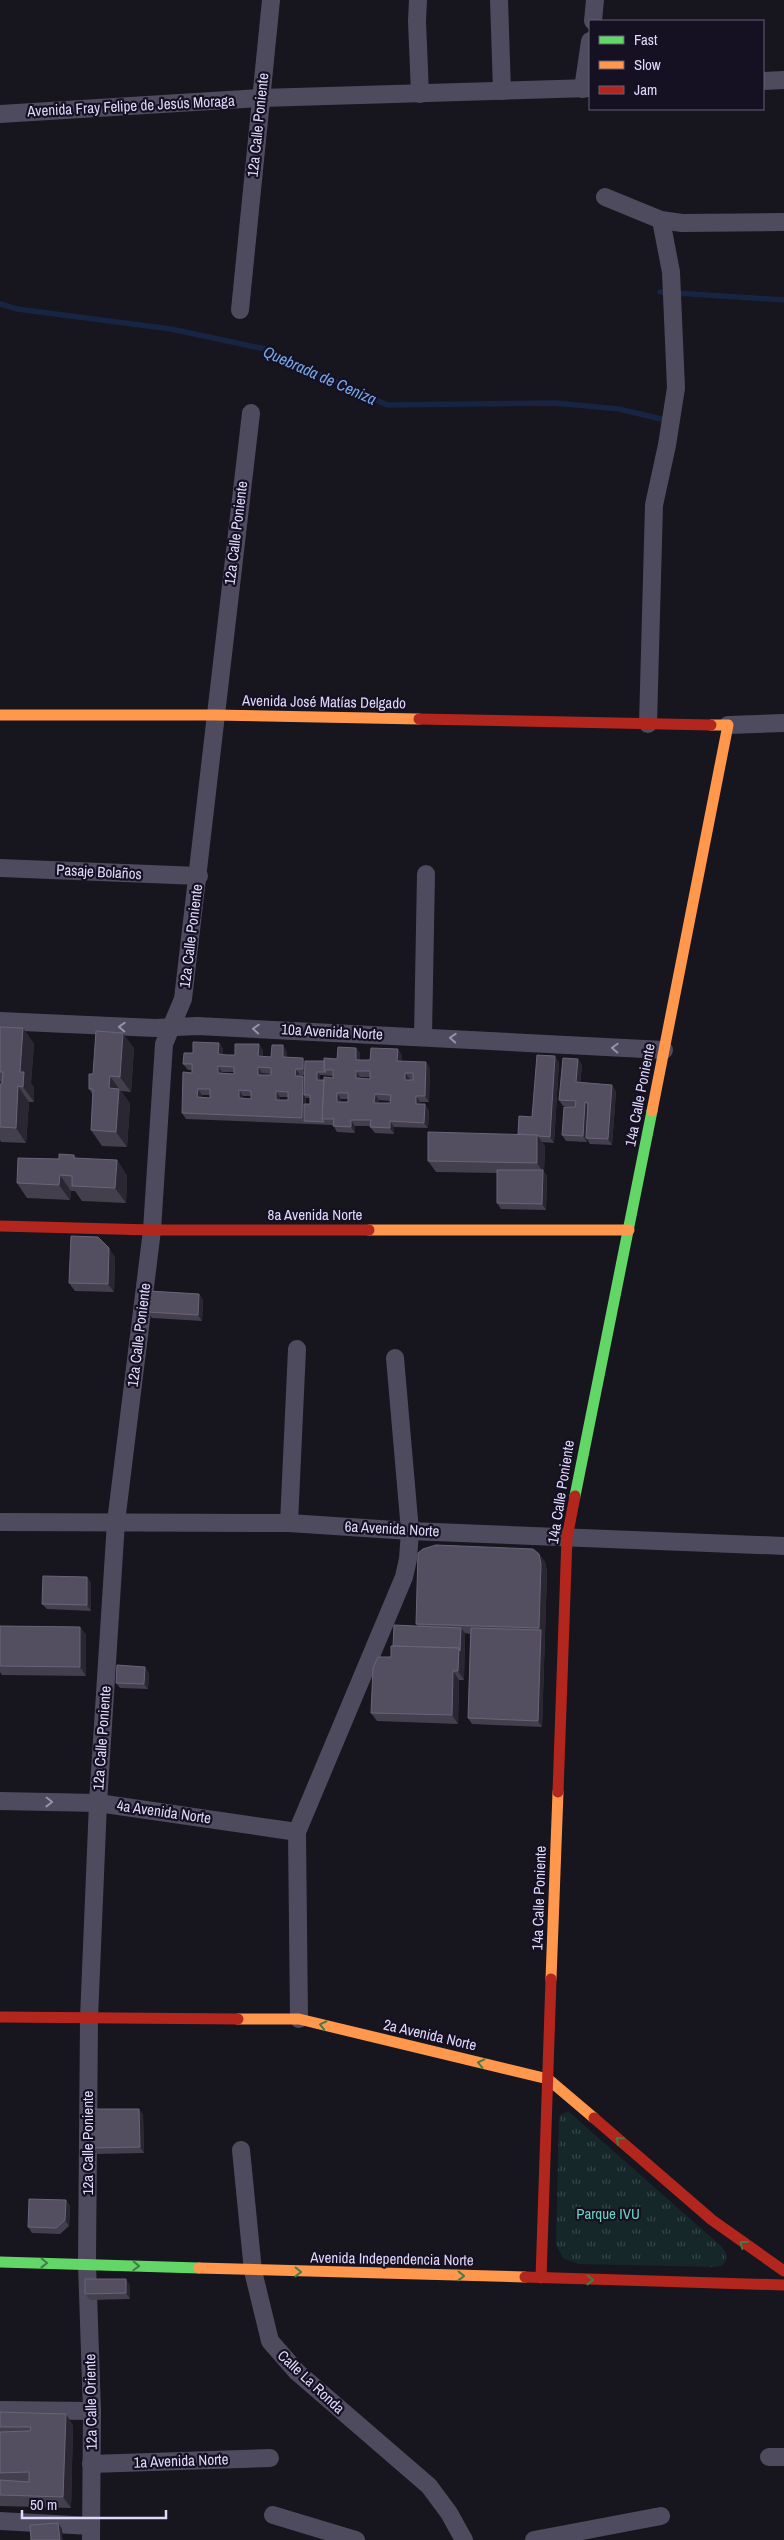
<svg xmlns="http://www.w3.org/2000/svg" width="784" height="2540" font-family="'Archivo Narrow',sans-serif">
<style>
.park{fill:url(#park-tufts)}
.lines{fill:none;stroke-linecap:round;stroke-linejoin:round}
.stream{stroke:#172442;stroke-width:5.5}
.street{stroke:#4e4b5e;stroke-width:18}
.fast{stroke:#63d668;stroke-width:11}
.slow{stroke:#ff974d;stroke-width:11}
.jam{stroke:#b3261e;stroke-width:11}
.wall{fill:#433f4d;fill-rule:evenodd}
.shaded-wall{fill:#2a2732}
.building{fill:#544f60;stroke:#696478;fill-rule:evenodd}
.oneway{stroke:#9692ac}
.oneway2{stroke:#407d48}
.labels{text-anchor:middle;stroke-width:4.5;stroke-linejoin:round;paint-order:stroke}
.street-label{font-size:15px;fill:#dfd8fa;stroke:#161122}
.park-label{font-size:15px;fill:#6ed0c0;stroke:#161122}
.water-label{font-size:16px;font-style:italic;fill:#74a9eb;stroke:#161122}
</style>
<defs>
<pattern id="park-tufts" width="24" height="20" patternUnits="userSpaceOnUse" patternTransform="scale(1.25)"><rect width="24" height="20" fill="#152729"/><path d="M3 7l-1-3M5 7V3M7 7l1-3M15 17l-1-3M17 17v-4M19 17l1-3" fill="none" stroke="#374649"/></pattern>
</defs>
<rect width="100%" height="100%" fill="#17151e"/>
<path class="park" d="M568 2111 721 2246C726 2252 729 2258 723 2265L715 2267 578 2264 563 2258 556 2244 559 2119 560 2115Z"/>
<g class="lines">
<g class="stream">
<polyline points="660,292 784,300"/>
<polyline points="0,304 17,309 171,329 265,349 387,405 555,403 619,409 670,421"/>
</g>
<g class="street">
<polyline points="418,0 417,21 420,94"/>
<polyline points="499,0 502,91"/>
<polyline points="593,21 595,0"/>
<polyline points="763,81 784,80"/>
<polyline points="583,89 590,41"/>
<polyline points="0,114 261,98 590,88"/>
<polyline points="605,197 661,220 682,223 784,222"/>
<polyline points="240,310 271,0"/>
<polyline points="648,724 654,505 667,445 676,388 671,272 661,220"/>
<polyline points="728,725 784,723"/>
<polyline points="0,868 199,876"/>
<polyline points="0,1021 155,1028 197,1026 664,1050"/>
<polyline points="423,1036 426,874"/>
<polyline points="0,1522 289,1523 410,1531 784,1546"/>
<polyline points="289,1523 297,1349"/>
<polyline points="0,1801 98,1803 297,1832"/>
<polyline points="299,2019 297,1832 404,1577 408,1559 410,1531 395,1358"/>
<polyline points="241,2150 253,2271 270,2341 297,2372 429,2486 449,2513 464,2540"/>
<polyline points="0,2410 92,2411"/>
<polyline points="769,2457 784,2457"/>
<polyline points="91,2464 270,2458"/>
<polyline points="273,2515 356,2540"/>
<polyline points="0,2521 91,2526"/>
<polyline points="91,2540 92,2411 87,2264 89,2018 98,1803 116,1522 152,1230 164,1044 183,999 251,413"/>
<polyline points="534,2540 661,2516"/>
</g>
<g class="fast">
<polyline points="575,1496 652,1111"/>
<polyline points="0,2262 199,2268"/>
</g>
<g class="slow">
<polyline points="0,715 214,715 419,719"/>
<polyline points="652,1111 728,725 711,725"/>
<polyline points="369,1230 629,1230"/>
<polyline points="551,1979 558,1792"/>
<polyline points="238,2019 299,2019 548,2079 594,2118"/>
<polyline points="199,2268 525,2277"/>
</g>
<g class="jam">
<polyline points="419,719 711,725"/>
<polyline points="0,1226 152,1230 369,1230"/>
<polyline points="558,1792 567,1538 575,1496"/>
<polyline points="0,2017 238,2019"/>
<polyline points="594,2118 712,2220 784,2271"/>
<polyline points="525,2277 784,2285"/>
<polyline points="541,2278 551,1979"/>
</g>
</g>
<g class="wall">
<polygon points="0,1027 23,1028 34,1044 31,1083 34,1088 34,1102 29,1102 26,1143 1,1142 0,1140 0,1084 2,1084 0,1081"/>
<path d="M219 1043 223 1049 222 1055H235L263 1050V1056L271 1057 287 1051V1057L305 1061H324L337 1059 356 1048 360 1053V1060H370L402 1055 401 1061 430 1068 429 1102H420V1104L429 1110 428 1128 394 1127V1134L375 1133 370 1127 371 1126H355V1133L337 1132 333 1125 186 1119 182 1113 192 1070H188L183 1064ZM222 1072H234V1074L222 1073ZM262 1073 271 1074V1075H262ZM300 1075H305V1079L300 1076ZM320 1075 333 1076V1078L324 1080H319ZM360 1077H370V1079L360 1078ZM202 1095H210V1098L202 1097ZM243 1096H251V1099H243ZM280 1097H288V1100H280ZM306 1098H310V1104H306ZM341 1099H348V1102H341ZM379 1100 390 1101V1103H378Z"/>
<polygon points="134,1048 131,1092 121,1091 130,1104 127,1147 102,1146 91,1130 93,1095 89,1089 93,1074"/>
<polygon points="578,1059 582,1065 580,1082 616,1091 612,1145 590,1144 587,1139 587,1142 566,1141 562,1135 575,1107 563,1106 559,1100"/>
<polygon points="559,1062 554,1143 542,1142 545,1146 544,1172 547,1176 546,1210 501,1209 497,1203 497,1173 436,1172 428,1161 518,1134 532,1117"/>
<polygon points="74,1155 76,1159 117,1160 127,1176 126,1203 82,1201 75,1191 71,1191 70,1200 27,1198 17,1183 59,1159"/>
<polygon points="115,1257 114,1292 75,1291 69,1283"/>
<polygon points="199,1294 203,1300 202,1321 152,1318 148,1312"/>
<polygon points="539,1554 545,1562 547,1572 542,1727 472,1724 468,1718 470,1634 465,1633 464,1680 459,1680 458,1724 377,1721 371,1713 391,1657 393,1646 418,1626 416,1624"/>
<polygon points="87,1577 91,1583 91,1611 47,1609 42,1604"/>
<polygon points="0,1626 80,1627 86,1635 86,1676 2,1675 0,1672"/>
<polygon points="149,1673 148,1689 120,1688 116,1683"/>
<polygon points="143,2114 144,2153 97,2154 92,2148"/>
<polygon points="66,2200 70,2206 69,2226 60,2234 32,2233 28,2227"/>
<polygon points="130,2285 130,2299 90,2300 85,2294"/>
<polygon points="0,2412 73,2425 71,2508 0,2506"/>
</g>
<g class="shaded-wall">
<polygon points="23,1028 34,1044 31,1083 34,1088 34,1102 23,1087 20,1072"/>
<polygon points="123,1033 134,1048 131,1092 120,1077"/>
<polygon points="219,1043 223,1049 222,1060 218,1054"/>
<polygon points="259,1044 263,1050 263,1062 258,1056"/>
<polygon points="283,1045 287,1051 287,1063 283,1057"/>
<polygon points="356,1048 360,1053 360,1065 356,1060"/>
<polygon points="398,1049 402,1055 401,1067 397,1061"/>
<polygon points="555,1056 559,1062 554,1143 550,1137"/>
<polygon points="303,1058 307,1064 307,1075 303,1069"/>
<polygon points="578,1059 582,1065 580,1088 576,1082"/>
<polygon points="426,1062 430,1068 429,1102 425,1096"/>
<polygon points="218,1066 222,1072 222,1079 218,1073"/>
<polygon points="258,1067 262,1073 262,1081 258,1075"/>
<polygon points="296,1069 300,1075 299,1082 295,1076"/>
<polygon points="356,1071 360,1077 360,1084 356,1078"/>
<polygon points="317,1072 320,1075 319,1083 317,1080"/>
<polygon points="405,1073 410,1079 409,1086 405,1080"/>
<polygon points="110,1076 130,1104 127,1147 116,1132 109,1088"/>
<polygon points="303,1076 307,1082 304,1095 306,1098 306,1121 304,1121 302,1118"/>
<polygon points="612,1085 616,1091 612,1145 608,1139"/>
<polygon points="18,1086 29,1102 26,1143 16,1128"/>
<polygon points="198,1089 202,1095 201,1103 197,1097"/>
<polygon points="239,1090 243,1096 243,1104 239,1098"/>
<polygon points="276,1091 280,1097 280,1106 276,1100"/>
<polygon points="337,1093 341,1099 341,1108 337,1102"/>
<polygon points="375,1094 379,1100 378,1109 374,1103"/>
<polygon points="416,1096 420,1102 420,1110 416,1104"/>
<polygon points="585,1102 589,1108 586,1138 587,1139 587,1142 583,1136"/>
<polygon points="425,1104 429,1110 428,1128 424,1123"/>
<polygon points="351,1120 355,1126 355,1133 351,1127"/>
<polygon points="390,1121 394,1127 394,1134 390,1128"/>
<polygon points="537,1135 545,1146 544,1172 547,1176 546,1210 542,1204 543,1172 537,1163"/>
<polygon points="117,1160 127,1176 126,1203 115,1188"/>
<polygon points="60,1175 71,1191 70,1200 59,1185"/>
<polygon points="109,1248 115,1257 114,1292 108,1284"/>
<polygon points="199,1294 203,1300 202,1321 198,1315"/>
<polygon points="539,1554 545,1562 547,1572 542,1727 538,1721 541,1630 539,1628"/>
<polygon points="87,1577 91,1583 91,1611 87,1605"/>
<polygon points="80,1627 86,1635 86,1676 80,1667"/>
<polygon points="461,1628 465,1633 464,1680 458,1671 459,1648"/>
<polygon points="145,1667 149,1673 148,1689 144,1684"/>
<polygon points="453,1671 459,1680 458,1724 452,1715"/>
<polygon points="139,2109 143,2114 144,2153 140,2147"/>
<polygon points="66,2200 70,2206 69,2226 65,2220"/>
<polygon points="126,2279 130,2285 130,2299 126,2293"/>
<polygon points="66,2414 73,2425 71,2508 63,2497"/>
<polygon points="58,2523 62,2529 63,2540 60,2540"/>
</g>
<g class="building">
<polygon points="0,1027 23,1028 20,1072 24,1072 23,1087 18,1086 16,1128 0,1127 0,1084 2,1084 3,1072 0,1072"/>
<polygon points="96,1031 123,1033 120,1077 110,1076 109,1088 119,1089 116,1132 91,1130 93,1089 89,1089 89,1074 93,1074"/>
<path d="M193 1042 219 1043 218 1054 227 1055H235V1044H259L258 1056 271 1057 272 1045H283V1057L303 1058V1069H296L295 1076H303L302 1118 182 1113 183 1072 192 1073V1064H183L184 1053H193ZM218 1066 234 1067V1074L218 1073ZM258 1067 271 1068V1075H258ZM198 1089H210V1098L197 1097ZM239 1090 251 1091V1099L239 1098ZM276 1091 288 1092V1100H276Z"/>
<path d="M338 1047 356 1048V1060H370L371 1048 398 1049 397 1061 426 1062 425 1096H416V1104H425L424 1123 390 1121V1128L370 1127 371 1120H351V1127L333 1126 334 1119H322L324 1077 333 1078V1070H324V1058L337 1059ZM356 1071H370V1079L356 1078ZM405 1073H413V1080H405ZM337 1093H348V1102H337ZM375 1094 391 1095 390 1103H374Z"/>
<polygon points="537,1055 555,1056 550,1137 538,1136 537,1135 518,1134 519,1116 532,1117"/>
<polygon points="563,1058 578,1059 576,1082 612,1085 608,1139 586,1138 588,1103 585,1102 583,1136 562,1135 564,1107 575,1107 576,1101 559,1100"/>
<polygon points="305,1061 324,1061 324,1070 326,1072 317,1072 317,1080 324,1080 322,1119 324,1122 304,1121 304,1104 310,1104 310,1095 304,1095"/>
<polygon points="428,1132 537,1135 537,1163 428,1161"/>
<polygon points="59,1154 74,1155 74,1158 117,1160 115,1188 72,1186 72,1176 60,1175 59,1185 17,1183 18,1158 59,1159"/>
<polygon points="497,1170 543,1170 542,1204 497,1203"/>
<polygon points="71,1236 98,1237 109,1248 108,1284 69,1283"/>
<polygon points="149,1291 199,1294 198,1315 148,1312"/>
<polygon points="436,1545 533,1549 539,1554 541,1564 539,1628 416,1624 418,1553 423,1549"/>
<polygon points="43,1576 87,1577 87,1605 42,1604"/>
<polygon points="394,1625 461,1628 460,1651 459,1648 393,1646"/>
<polygon points="0,1626 80,1627 80,1667 0,1666"/>
<polygon points="471,1628 541,1630 538,1721 468,1718"/>
<polygon points="391,1646 459,1648 458,1671 453,1671 452,1715 371,1713 373,1668 378,1657 391,1657"/>
<polygon points="117,1665 145,1667 144,1684 116,1683"/>
<polygon points="92,2109 139,2109 140,2147 92,2148"/>
<polygon points="29,2199 66,2200 65,2220 56,2228 28,2227"/>
<polygon points="85,2279 126,2279 126,2293 85,2294"/>
<polygon points="0,2412 66,2414 63,2497 0,2495 0,2480 29,2482 29,2472 0,2473 0,2432 30,2431 31,2427 0,2427"/>
<polygon points="58,2523 60,2540 31,2540 30,2525"/>
</g>
<defs><path id="oneway-chevron" d="M-2-3.5L2.5 0L-2 3.5" fill="none" stroke-width="1.6" stroke-linecap="round" stroke-linejoin="round" transform="scale(1.25)"/></defs>
<g class="oneway">
<use href="#oneway-chevron" transform="translate(122 1027) rotate(-177)"/>
<use href="#oneway-chevron" transform="translate(256 1029) rotate(-177)"/>
<use href="#oneway-chevron" transform="translate(453 1038) rotate(-177)"/>
<use href="#oneway-chevron" transform="translate(615 1048) rotate(-177)"/>
<use href="#oneway-chevron" transform="translate(49 1802) rotate(1)"/>
</g>
<g class="oneway2">
<use href="#oneway-chevron" transform="translate(323 2025) rotate(-167)"/>
<use href="#oneway-chevron" transform="translate(481 2063) rotate(-167)"/>
<use href="#oneway-chevron" transform="translate(619 2140) rotate(-139)"/>
<use href="#oneway-chevron" transform="translate(743 2244) rotate(-143)"/>
<use href="#oneway-chevron" transform="translate(44 2263) rotate(1)"/>
<use href="#oneway-chevron" transform="translate(136 2266) rotate(2)"/>
<use href="#oneway-chevron" transform="translate(298 2272) rotate(1)"/>
<use href="#oneway-chevron" transform="translate(461 2276) rotate(1)"/>
<use href="#oneway-chevron" transform="translate(590 2280) rotate(1)"/>
</g>
<g class="labels">
<g class="street-label">
<text transform="translate(131 106) rotate(-3)" y="5">Avenida Fray Felipe de Jesús Moraga</text>
<text transform="translate(258 125) rotate(-84)" y="5">12a Calle Poniente</text>
<text transform="translate(236 533) rotate(-83)" y="5">12a Calle Poniente</text>
<text transform="translate(324 702) rotate(1)" y="5">Avenida José Matías Delgado</text>
<text transform="translate(99 872) rotate(3)" y="5">Pasaje Bolaños</text>
<text transform="translate(191 936) rotate(-83)" y="5">12a Calle Poniente</text>
<text transform="translate(332 1032) rotate(3)" y="5">10a Avenida Norte</text>
<text transform="translate(640 1095) rotate(-79)" y="5">14a Calle Poniente</text>
<text x="315" y="1220">8a Avenida Norte</text>
<text transform="translate(139 1335) rotate(-83)" y="5">12a Calle Poniente</text>
<text transform="translate(561 1492) rotate(-81)" y="5">14a Calle Poniente</text>
<text transform="translate(392 1529) rotate(3)" y="5">6a Avenida Norte</text>
<text transform="translate(102 1738) rotate(-86)" y="5">12a Calle Poniente</text>
<text transform="translate(164 1812) rotate(8)" y="5">4a Avenida Norte</text>
<text transform="translate(539 1898) rotate(-88)" y="5">14a Calle Poniente</text>
<text transform="translate(430 2035) rotate(13)" y="5">2a Avenida Norte</text>
<text transform="translate(88 2143) rotate(-90)" y="5">12a Calle Poniente</text>
<text transform="translate(392 2259) rotate(1)" y="5">Avenida Independencia Norte</text>
<text transform="translate(311 2382) rotate(43)" y="5">Calle La Ronda</text>
<text transform="translate(91 2402) rotate(-91)" y="5">12a Calle Oriente</text>
<text transform="translate(181 2461) rotate(-2)" y="5">1a Avenida Norte</text>
</g>
<g class="park-label">
<text x="608" y="2219">Parque IVU</text>
</g>
<g class="water-label">
<text transform="translate(320 375) rotate(24)" y="6">Quebrada de Ceniza</text>
</g>
</g>
<rect x="589" y="20" width="175" height="90" fill="#161122" stroke="#666178"/>
<rect x="599" y="36" width="25" height="8" fill="#63d668" stroke="#666178"/>
<text x="634" y="45" font-size="15" fill="#dfd8fa">Fast</text>
<rect x="599" y="61" width="25" height="8" fill="#ff974d" stroke="#666178"/>
<text x="634" y="70" font-size="15" fill="#dfd8fa">Slow</text>
<rect x="599" y="86" width="25" height="8" fill="#b3261e" stroke="#666178"/>
<text x="634" y="95" font-size="15" fill="#dfd8fa">Jam</text>
<path d="M22 2510v8h144v-8" fill="none" stroke="#dfd8fa" stroke-width="2.5"/>
<text x="30" y="2510" font-size="15" fill="#dfd8fa" stroke="#161122" stroke-width="4" paint-order="stroke">50 m</text>
</svg>
